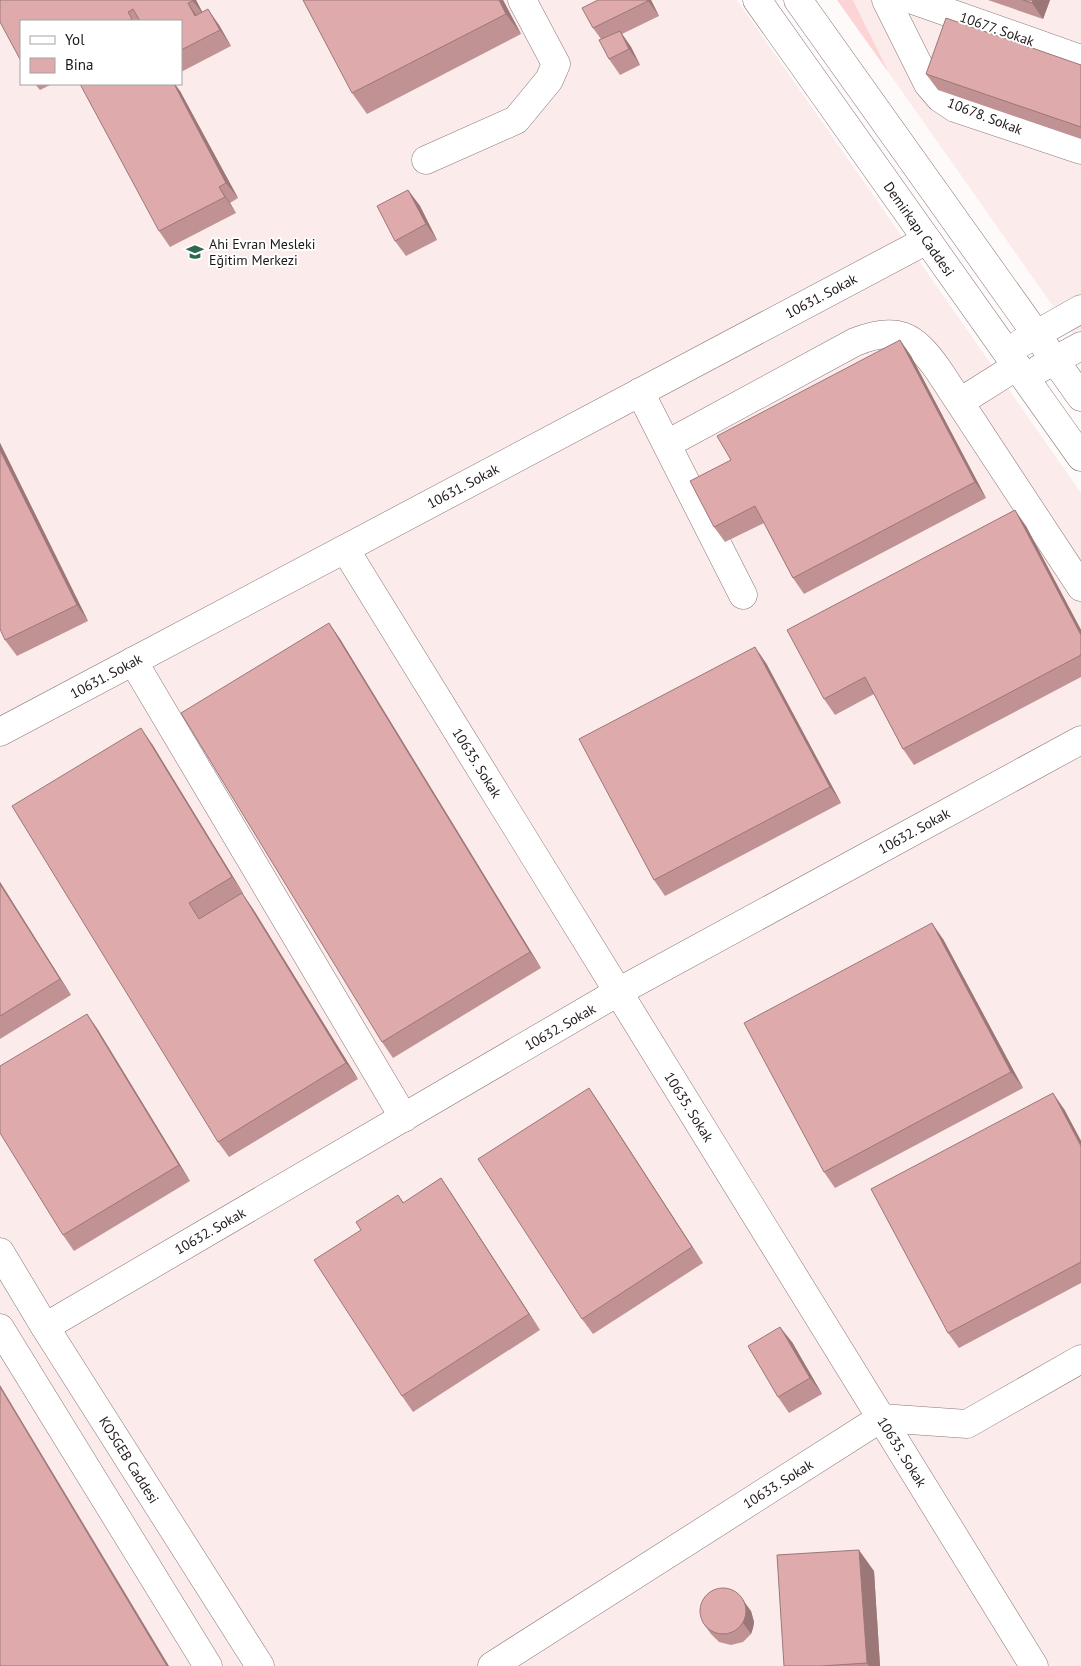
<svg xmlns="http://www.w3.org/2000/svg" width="1081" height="1666" font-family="'PT Sans',sans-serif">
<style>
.built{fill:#fcebeb;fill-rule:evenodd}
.green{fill:#fcd4d5}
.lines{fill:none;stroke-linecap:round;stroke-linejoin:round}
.minor-casing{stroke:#877;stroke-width:29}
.major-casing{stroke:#877;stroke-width:29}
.minor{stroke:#fff;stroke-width:28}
.major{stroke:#fff;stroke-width:28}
.wall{fill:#c09294}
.shaded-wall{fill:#9c7778}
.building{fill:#dfaaac;stroke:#9c7778}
.labels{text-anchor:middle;stroke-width:4;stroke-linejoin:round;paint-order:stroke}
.street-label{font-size:14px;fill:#1f1819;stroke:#fff}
.poi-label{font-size:14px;fill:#1f1819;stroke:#fff;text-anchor:start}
</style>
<rect width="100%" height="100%" fill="#fefafa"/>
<g class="built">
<path d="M0 0H737L1081 493V1666H0ZM21 21H181V84H21Z"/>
<polygon points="853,0 1081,0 1081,346 889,73"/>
</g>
<polygon class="green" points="837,0 853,0 889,73"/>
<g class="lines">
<g class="minor-casing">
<g id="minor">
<polyline points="757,0 1081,457"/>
<polyline points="798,0 1081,397"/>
<polyline points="886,0 928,84 940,98 955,108 1081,150"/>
<polyline points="913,0 1081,59"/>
<polyline points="426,160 516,120 549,80 556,64 522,0"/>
<polyline points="1021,343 1081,309"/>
<polyline points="1039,369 1081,346"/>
<polyline points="640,392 743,595"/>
<polyline points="960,402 1017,366"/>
<path d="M667 444 855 342C897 325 914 335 939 371L1081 587"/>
<polyline points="345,549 1034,1666"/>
<polyline points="133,661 404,1118"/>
<polyline points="0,732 927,240"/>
<polyline points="45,1327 618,992 1081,740"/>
<polyline points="492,1666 881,1418 967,1424 1081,1359"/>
</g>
</g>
<g class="major-casing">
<g id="major">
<polyline points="0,1252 45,1327 260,1666"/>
<polyline points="0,1328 208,1666"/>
</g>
</g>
<use href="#minor" class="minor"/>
<use href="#major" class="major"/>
</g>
<g class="wall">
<polygon points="0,0 196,0 202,12 219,25 231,46 181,72 181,21 21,21"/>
<polygon points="503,0 521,34 367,114 352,93"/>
<polygon points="598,0 651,0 659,16 622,34 631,47 640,65 620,75 609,59 601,39 593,28"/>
<polygon points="988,0 1050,0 1043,19"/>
<polygon points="1081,65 1081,139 938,90 926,74"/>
<polygon points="35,84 52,84 40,90"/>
<polygon points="180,91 238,198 230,203 236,213 170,247 159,231"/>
<polygon points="408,190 420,206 437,240 406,256 395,241"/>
<polygon points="900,340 911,356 986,498 804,594 793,578 764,523 725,542 714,527 731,460"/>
<polygon points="0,443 88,621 17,656 5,640"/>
<polygon points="1026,526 1081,630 1081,677 914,765 903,749 874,694 835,715 824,699"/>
<polygon points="329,623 340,639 541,968 393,1058 382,1042"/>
<polygon points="766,663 841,803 665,896 654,880"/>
<polygon points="152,744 243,893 242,893 253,909 358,1079 229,1157 218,1142"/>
<polygon points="0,882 71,995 0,1039"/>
<polygon points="943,939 1023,1088 835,1188 824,1172"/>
<polygon points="87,1014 98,1030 190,1181 74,1251 63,1235"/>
<polygon points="589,1088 703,1263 593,1334 582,1319"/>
<polygon points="1064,1109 1081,1141 1081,1283 959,1348 948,1333"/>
<polygon points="441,1178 540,1330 413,1412 402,1396 361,1230 398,1195 404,1203"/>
<polygon points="792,1342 822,1394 789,1413 778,1397"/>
<polygon points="874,1571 880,1666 784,1666"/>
<polygon points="751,1611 754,1622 753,1628 751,1634 743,1642 731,1645 719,1642 711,1634 703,1623"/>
</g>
<g class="shaded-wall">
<polygon points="193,0 196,0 205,17 193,1"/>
<polygon points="499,0 503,0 521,34 506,14"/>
<polygon points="647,0 651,0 659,16 648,1"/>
<polygon points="1033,0 1050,0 1043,19 1032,3"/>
<polygon points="188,3 199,19 195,16"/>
<polygon points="208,9 219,25 231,46 220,30"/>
<polygon points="620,31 631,47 640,65 629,49"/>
<polygon points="174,84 175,84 180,91 238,198 226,183"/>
<polygon points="219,187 230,203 236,213 225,197"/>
<polygon points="408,190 420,206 437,240 426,224"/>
<polygon points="900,340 911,356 986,498 975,482"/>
<polygon points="0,443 88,621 77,605 0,450"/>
<polygon points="1015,510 1026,526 1081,630 1081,635"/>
<polygon points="329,623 340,639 541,968 530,952"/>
<polygon points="755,647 766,663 841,803 830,787"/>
<polygon points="141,728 152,744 243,893 232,877"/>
<polygon points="0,882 71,995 60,979 0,884"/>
<polygon points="242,893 253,909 358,1079 346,1063"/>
<polygon points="932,923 943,939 1023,1088 1011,1072"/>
<polygon points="87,1014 98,1030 190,1181 179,1165"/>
<polygon points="589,1088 600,1104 703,1263 692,1247"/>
<polygon points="1053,1093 1064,1109 1081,1141 1081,1146"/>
<polygon points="441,1178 452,1194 540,1330 529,1314"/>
<polygon points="780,1327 792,1342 822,1394 810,1378"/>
<polygon points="0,1385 169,1666 167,1666 0,1387"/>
<polygon points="859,1550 874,1571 880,1666 869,1666 867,1663"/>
<polygon points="743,1600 751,1611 754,1622 753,1628 751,1634 743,1623"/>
</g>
<g class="building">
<polygon points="0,0 193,0 193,1 188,3 195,16 208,9 220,30 181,50 181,21 139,21 140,21 133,9 128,12 132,19 128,21 21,21 21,61 0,22"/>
<polygon points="303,0 499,0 506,14 352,93"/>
<polygon points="598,0 647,0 648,1 593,28 582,8"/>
<polygon points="1023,0 1033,0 1032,3"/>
<polygon points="946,18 1081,65 1081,127 926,74"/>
<polygon points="620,31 629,49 609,59 599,40"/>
<polygon points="80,84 174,84 226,183 219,187 225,197 159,231"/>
<polygon points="408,190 426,224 395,241 377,206"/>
<polygon points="900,340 975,482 793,578 755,506 714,527 690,481 731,460 717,436"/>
<polygon points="0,450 77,605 5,640 0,629"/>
<polygon points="1015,510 1081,635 1081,655 903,749 865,677 824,699 787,630"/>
<polygon points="329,623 530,952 382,1042 181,713"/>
<polygon points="755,647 830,787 654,880 579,739"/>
<polygon points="141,728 232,877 189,903 199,919 242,893 346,1063 218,1142 12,806"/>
<polygon points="0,884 60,979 0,1016"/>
<polygon points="932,923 1011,1072 824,1172 744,1023"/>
<polygon points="87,1014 179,1165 63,1235 0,1133 0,1066"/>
<polygon points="589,1088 692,1247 582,1319 478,1159"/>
<polygon points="1053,1093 1081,1146 1081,1262 948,1333 871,1189"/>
<polygon points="441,1178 529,1314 402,1396 314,1260 361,1230 356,1222 398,1195 403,1203"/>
<polygon points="780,1327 810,1378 778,1397 748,1346"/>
<polygon points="0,1387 167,1666 0,1666"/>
<polygon points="859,1550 867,1663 821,1666 784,1666 777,1555"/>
<circle cx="723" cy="1611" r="23"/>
</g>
<defs>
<g id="school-bare" transform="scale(1.35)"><path d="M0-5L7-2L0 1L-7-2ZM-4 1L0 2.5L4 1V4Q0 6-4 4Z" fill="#2b6751" stroke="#fff" stroke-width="2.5" paint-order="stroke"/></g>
</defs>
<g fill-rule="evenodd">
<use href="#school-bare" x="195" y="252"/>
</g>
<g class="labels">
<g class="street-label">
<text transform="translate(997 29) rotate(19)" y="5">10677. Sokak</text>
<text transform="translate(985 116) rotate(21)" y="5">10678. Sokak</text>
<text transform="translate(919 229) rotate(55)" y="5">Demirkapı Caddesi</text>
<text transform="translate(821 296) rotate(-28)" y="5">10631. Sokak</text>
<text transform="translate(463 486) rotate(-28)" y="5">10631. Sokak</text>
<text transform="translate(106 676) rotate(-28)" y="5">10631. Sokak</text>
<text transform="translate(477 763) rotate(58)" y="5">10635. Sokak</text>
<text transform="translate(914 831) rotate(-29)" y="5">10632. Sokak</text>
<text transform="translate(560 1027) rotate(-30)" y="5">10632. Sokak</text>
<text transform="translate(689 1107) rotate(58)" y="5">10635. Sokak</text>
<text transform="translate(210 1231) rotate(-30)" y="5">10632. Sokak</text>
<text transform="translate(902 1452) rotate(58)" y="5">10635. Sokak</text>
<text transform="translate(129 1460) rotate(58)" y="5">KOSGEB Caddesi</text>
<text transform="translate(778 1484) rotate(-32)" y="5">10633. Sokak</text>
</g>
<g class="poi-label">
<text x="209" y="249">Ahi Evran Mesleki<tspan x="209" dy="16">Eğitim Merkezi</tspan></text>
</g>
</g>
<rect x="20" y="20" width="162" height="65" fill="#ffffff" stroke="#a5a3a3"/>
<rect x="30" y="36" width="25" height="8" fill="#ffffff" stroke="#a5a3a3"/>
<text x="65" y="45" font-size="15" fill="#1f1819">Yol</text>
<rect x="30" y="58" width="25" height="15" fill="#dfaaac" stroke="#a5a3a3"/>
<text x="65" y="70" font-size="15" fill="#1f1819">Bina</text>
</svg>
